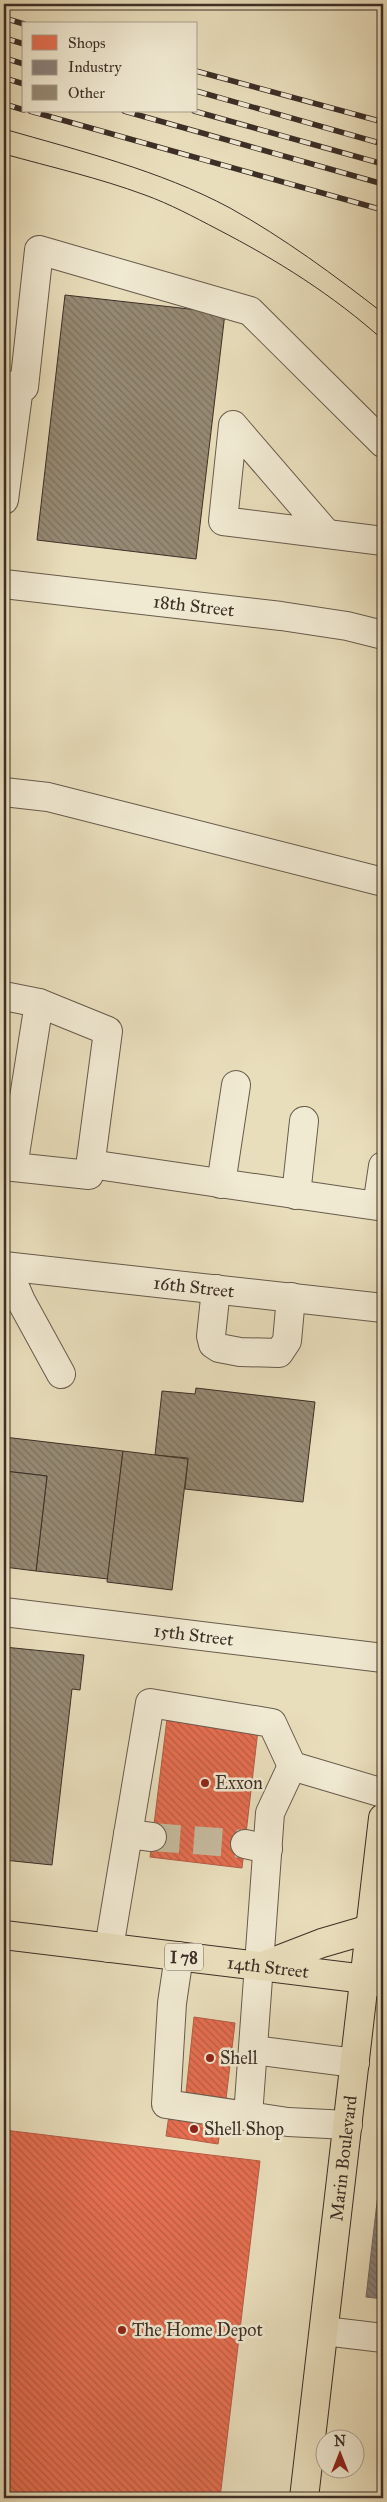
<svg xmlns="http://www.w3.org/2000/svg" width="387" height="2502" font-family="'IM FELL Great Primer',serif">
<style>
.shops{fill:url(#shops-back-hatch);stroke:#b45c44}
.industry{fill:url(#industry-back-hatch);stroke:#736862}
.building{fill:url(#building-back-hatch);stroke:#3c2f27}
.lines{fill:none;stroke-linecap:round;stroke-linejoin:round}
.minor-tunnel{stroke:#c6bb9e;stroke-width:28;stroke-dasharray:28 14;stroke-linecap:butt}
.minor-casing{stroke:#675b4c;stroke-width:30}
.major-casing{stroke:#3c2f27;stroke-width:30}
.highway-casing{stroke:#3c2f27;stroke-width:30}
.minor{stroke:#f1ead3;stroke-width:28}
.major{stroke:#e9debc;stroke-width:28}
.highway{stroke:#e9debc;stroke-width:28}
.tram{stroke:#3c2f27;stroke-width:1}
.rail-casing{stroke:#3c2f27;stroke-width:5.5}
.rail{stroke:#f1ead3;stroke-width:4;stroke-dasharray:11;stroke-linecap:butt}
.poi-dot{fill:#8f2418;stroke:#f1ead3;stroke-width:2}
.labels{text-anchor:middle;stroke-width:5;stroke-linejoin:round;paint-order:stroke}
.shield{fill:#f1ead3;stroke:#72675b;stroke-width:1}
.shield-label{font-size:16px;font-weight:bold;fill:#3c2f27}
.street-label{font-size:18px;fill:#3c2f27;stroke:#f1ead3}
.poi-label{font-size:18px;fill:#3c2f27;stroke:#f1ead3;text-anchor:start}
</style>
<defs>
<pattern id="shops-back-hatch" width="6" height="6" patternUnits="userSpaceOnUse" patternTransform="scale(1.25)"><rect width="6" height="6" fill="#e76f51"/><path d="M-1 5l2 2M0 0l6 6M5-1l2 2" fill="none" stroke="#bc5c43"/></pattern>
<pattern id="industry-back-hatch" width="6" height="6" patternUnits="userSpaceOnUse" patternTransform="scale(1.25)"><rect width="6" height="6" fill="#8a817c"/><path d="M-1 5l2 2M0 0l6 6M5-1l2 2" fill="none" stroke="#726a66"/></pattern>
<pattern id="building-back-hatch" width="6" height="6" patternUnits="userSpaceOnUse" patternTransform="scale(1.25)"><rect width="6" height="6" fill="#968a74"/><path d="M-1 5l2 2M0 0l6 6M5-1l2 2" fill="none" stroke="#7c715f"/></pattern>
</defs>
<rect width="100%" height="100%" fill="#e9debc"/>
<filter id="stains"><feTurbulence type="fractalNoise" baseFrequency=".004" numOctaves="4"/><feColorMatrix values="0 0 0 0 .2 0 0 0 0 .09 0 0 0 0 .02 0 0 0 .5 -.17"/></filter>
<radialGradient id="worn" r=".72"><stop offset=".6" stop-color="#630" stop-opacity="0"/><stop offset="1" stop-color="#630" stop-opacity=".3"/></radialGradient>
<g class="shops">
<polygon points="167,1719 258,1730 242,1868 150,1857"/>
<polygon points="194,2017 235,2023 226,2099 186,2093"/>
<polygon points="169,2115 222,2121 218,2144 166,2136"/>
<polygon points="4,2130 260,2161 220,2498 4,2498"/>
</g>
<polygon class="industry" points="383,2151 383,2299 366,2297"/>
<g class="building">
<polygon points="65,295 225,313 196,559 37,540"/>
<polygon points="196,1388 315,1402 303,1502 185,1489 188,1458 155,1455 162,1391 195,1394"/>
<polygon points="4,1437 123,1451 108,1579 36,1571 47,1476 4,1471"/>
<polygon points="123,1451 188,1459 172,1590 107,1582"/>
<polygon points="4,1471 47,1476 36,1571 4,1567"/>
<polygon points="4,1647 84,1655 80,1690 72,1689 52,1865 4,1860"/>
</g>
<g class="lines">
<polyline class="minor-tunnel" points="152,1837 245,1844"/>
<g class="minor-casing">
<g id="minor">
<polyline points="4,385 24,387 39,250 250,311 383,443"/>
<polyline points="4,500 19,387"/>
<polyline points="327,534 233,425 223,521 383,541"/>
<path id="s1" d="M4 584 281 616 347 626 383 635"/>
<polyline points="4,792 48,797 383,882"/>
<polyline points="4,996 39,1003 108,1031 89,1175 4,1166"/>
<polyline points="90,1164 377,1206 383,1166"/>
<polyline points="13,1167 39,1003"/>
<polyline points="221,1184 236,1085"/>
<polyline points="296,1195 304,1121"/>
<path id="s2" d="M4 1266 383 1308"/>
<polyline points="6,1266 21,1301 61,1374"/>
<polyline points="216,1289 211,1336 213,1344 219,1348 240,1352 279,1353 287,1341 291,1297"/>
<path id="s3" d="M4 1612 383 1658"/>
<polyline points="128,1834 152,1837"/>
<polyline points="245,1844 268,1849"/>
<polyline points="109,1948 150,1703 272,1723 292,1766 383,1793"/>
<polyline points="179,1956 172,2003 166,2104 288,2122 348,2125"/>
<polyline points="253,2050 355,2063"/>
<polyline points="248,2116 270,1813 292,1766"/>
<polyline points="324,2331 383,2338"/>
</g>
</g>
<g class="major-casing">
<g id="major">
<path id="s4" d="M304 2498 383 1818"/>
</g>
</g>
<g class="highway-casing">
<g id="highway">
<path id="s5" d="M4 1935 365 1979 383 1983"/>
<polyline points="265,1965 322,1943 370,1929"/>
</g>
</g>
<use href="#minor" class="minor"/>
<use href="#major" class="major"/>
<use href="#highway" class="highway"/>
<g class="tram">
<path d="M4 129C80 151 159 170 230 208 284 238 334 275 383 313"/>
<path d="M4 154C51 167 99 178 145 195 170 204 194 217 217 229 277 260 333 295 383 340"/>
</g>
<g class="rail-casing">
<g id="rail">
<polyline points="4,18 24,24"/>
<polyline points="4,38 24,44"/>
<polyline points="4,58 24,64"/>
<polyline points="196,71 383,122"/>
<polyline points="4,78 24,84"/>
<polyline points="196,91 383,144"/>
<polyline points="4,104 24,110"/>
<polyline points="30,111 383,210"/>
<polyline points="124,111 383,184"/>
<polyline points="194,111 383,164"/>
</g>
</g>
<use href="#rail" class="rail"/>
</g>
<g class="poi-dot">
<circle cx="205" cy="1783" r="5"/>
<circle cx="210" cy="2058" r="5"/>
<circle cx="194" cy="2129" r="5"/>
<circle cx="122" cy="2330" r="5"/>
</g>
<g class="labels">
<rect class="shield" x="165" y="1943.5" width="38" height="27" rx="4"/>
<g class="shield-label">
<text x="184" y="1963">I 78</text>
</g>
<g class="street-label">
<text dy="6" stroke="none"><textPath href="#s1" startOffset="191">18th Street</textPath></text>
<text dy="6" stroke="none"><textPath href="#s2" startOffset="191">16th Street</textPath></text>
<text dy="6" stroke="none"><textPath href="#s3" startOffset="191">15th Street</textPath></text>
<text dy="6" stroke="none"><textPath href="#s5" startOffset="266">14th Street</textPath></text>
<text dy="6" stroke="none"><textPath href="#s4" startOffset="342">Marin Boulevard</textPath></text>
</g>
<g class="poi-label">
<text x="215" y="1789">Exxon</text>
<text x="220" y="2064">Shell</text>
<text x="204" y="2135">Shell Shop</text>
<text x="132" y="2336">The Home Depot</text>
</g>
</g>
<rect width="387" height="2502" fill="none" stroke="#e9debc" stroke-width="20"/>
<rect x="5" y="5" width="377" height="2492" fill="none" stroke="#3c2f27" stroke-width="2.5"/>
<rect x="10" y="10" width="367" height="2482" fill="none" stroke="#3c2f27"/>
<rect x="22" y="22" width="175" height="90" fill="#f1ead3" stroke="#a99f8e"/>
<rect x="32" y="35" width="25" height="15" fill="#e76f51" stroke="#a99f8e"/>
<text x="68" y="48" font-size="15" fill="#3c2f27">Shops</text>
<rect x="32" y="60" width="25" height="15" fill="#8a817c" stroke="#a99f8e"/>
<text x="68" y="72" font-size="15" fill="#3c2f27">Industry</text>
<rect x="32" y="85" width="25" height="15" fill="#968a74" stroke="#a99f8e"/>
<text x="68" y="98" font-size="15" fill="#3c2f27">Other</text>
<g transform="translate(340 2454)"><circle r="24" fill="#f1ead3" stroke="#a99f8e"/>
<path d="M0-4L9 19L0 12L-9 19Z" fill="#8f2418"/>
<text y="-8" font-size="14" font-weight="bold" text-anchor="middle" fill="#3c2f27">N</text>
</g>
<rect width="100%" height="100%" filter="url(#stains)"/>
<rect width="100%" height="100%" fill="url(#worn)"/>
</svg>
